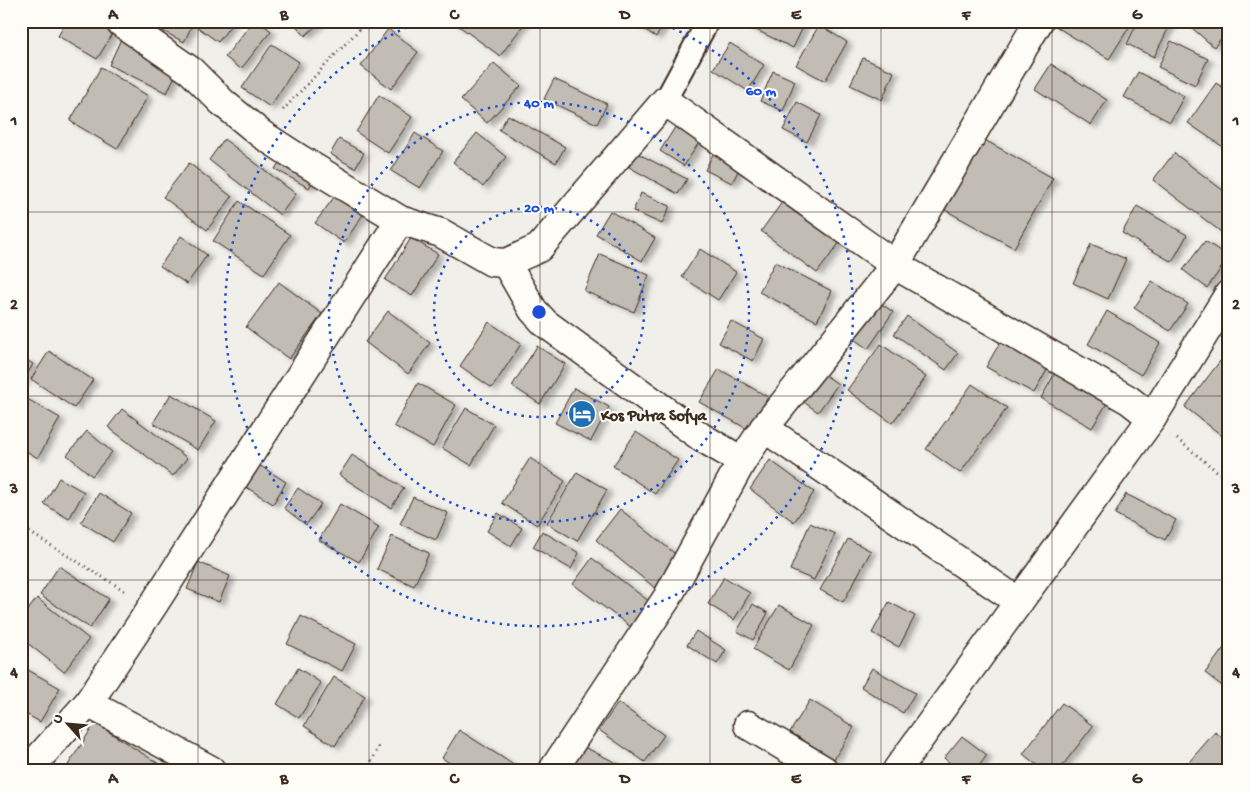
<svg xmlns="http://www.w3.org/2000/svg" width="1250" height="791" font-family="'Gochi Hand',sans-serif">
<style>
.building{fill:#c1bcb4;stroke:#3b2a1e;filter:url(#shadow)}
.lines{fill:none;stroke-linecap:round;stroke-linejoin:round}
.service-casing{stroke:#3b2a1e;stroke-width:25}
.minor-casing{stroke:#3b2a1e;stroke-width:31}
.path{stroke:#3b2a1e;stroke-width:3;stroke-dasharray:1 4;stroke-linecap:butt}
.service{stroke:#fdfcf7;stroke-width:21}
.minor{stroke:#fdfcf7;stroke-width:28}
.grid{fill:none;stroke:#3b2a1e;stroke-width:1;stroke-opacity:0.55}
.ring{fill:none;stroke:#1d4ed8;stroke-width:2.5;stroke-dasharray:2.5 5}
.labels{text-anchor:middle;stroke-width:4;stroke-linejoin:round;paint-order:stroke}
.poi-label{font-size:16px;font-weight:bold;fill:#3b2a1e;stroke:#fdfcf7;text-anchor:start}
.centre{fill:#1d4ed8;stroke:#fdfcf7;stroke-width:2.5}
.ring-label{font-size:15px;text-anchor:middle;font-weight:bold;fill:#1d4ed8;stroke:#fdfcf7;stroke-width:4;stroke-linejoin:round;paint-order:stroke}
.neatline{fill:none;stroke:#3b2a1e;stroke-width:2}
.grid-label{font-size:16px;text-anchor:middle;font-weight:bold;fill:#3b2a1e}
</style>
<defs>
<filter id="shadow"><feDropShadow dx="5.5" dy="3" stdDeviation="2.5" flood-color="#0004"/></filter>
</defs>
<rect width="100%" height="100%" fill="#f1efea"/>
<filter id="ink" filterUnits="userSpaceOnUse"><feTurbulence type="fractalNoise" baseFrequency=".02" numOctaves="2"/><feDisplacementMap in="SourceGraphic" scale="10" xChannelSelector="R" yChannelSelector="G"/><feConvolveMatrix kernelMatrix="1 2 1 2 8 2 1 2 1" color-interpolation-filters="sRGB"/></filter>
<g filter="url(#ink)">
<g class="building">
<polygon points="67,21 100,21 115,30 97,59 58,36"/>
<polygon points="156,21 194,21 184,42 153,26"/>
<polygon points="199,21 234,21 218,42 196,26"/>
<polygon points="253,21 258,21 271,31 241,69 225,57"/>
<polygon points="292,21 319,21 320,22 305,36"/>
<polygon points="452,21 520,21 524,24 500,56"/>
<polygon points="631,21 666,21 656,37"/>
<polygon points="745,21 806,21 793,48 744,24"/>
<polygon points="1058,21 1133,21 1109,59 1055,26"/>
<polygon points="1138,21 1172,21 1154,57 1127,44"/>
<polygon points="1184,21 1229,21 1229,29 1214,47"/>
<polygon points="819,25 847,42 825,81 796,65"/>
<polygon points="388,29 418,52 391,89 361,66"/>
<polygon points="121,39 179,67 167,93 109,65"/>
<polygon points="1171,41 1208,59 1195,85 1158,67"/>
<polygon points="730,43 764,65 748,91 713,69"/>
<polygon points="272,44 299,62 270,107 242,88"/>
<polygon points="1229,46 1229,63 1221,58"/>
<polygon points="863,58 894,72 882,100 850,85"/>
<polygon points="494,63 521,86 487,123 461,100"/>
<polygon points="1051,64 1107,100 1091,125 1035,89"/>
<polygon points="101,67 148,96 117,149 70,121"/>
<polygon points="773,71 795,81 783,111 760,101"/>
<polygon points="1138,72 1184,96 1170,122 1124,97"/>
<polygon points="554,79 607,104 597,124 544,99"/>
<polygon points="1216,83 1229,91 1229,151 1188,123"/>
<polygon points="379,95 412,117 388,153 356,132"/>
<polygon points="797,102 821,115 807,142 783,130"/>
<polygon points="508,115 565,147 556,163 499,130"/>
<polygon points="679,121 703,136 684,166 660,151"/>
<polygon points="415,133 443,151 420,188 391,171"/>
<polygon points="477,133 506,157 483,187 453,162"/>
<polygon points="224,139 296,194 280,215 209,160"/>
<polygon points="339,139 364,153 355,168 330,154"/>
<polygon points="983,139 1053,178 1014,248 945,210"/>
<polygon points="715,150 742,163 732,183 705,170"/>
<polygon points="637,153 687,179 678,194 629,167"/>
<polygon points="1174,153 1229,195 1229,238 1153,180"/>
<polygon points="283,156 316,176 309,188 275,169"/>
<polygon points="189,163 232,197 207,230 163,197"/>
<polygon points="337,193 364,213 344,243 315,223"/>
<polygon points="641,193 670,206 662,224 633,211"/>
<polygon points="239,201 290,235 264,274 213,241"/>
<polygon points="783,201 840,242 817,273 761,231"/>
<polygon points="1137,206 1187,235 1172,262 1122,233"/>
<polygon points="610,211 655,238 642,261 596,234"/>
<polygon points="181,236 207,255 187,284 160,266"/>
<polygon points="411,238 438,254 412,296 385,280"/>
<polygon points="1205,241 1229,257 1207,288 1183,270"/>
<polygon points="1091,244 1126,259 1108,299 1073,283"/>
<polygon points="700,249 736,272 718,300 682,277"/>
<polygon points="600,254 649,275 634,312 584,291"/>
<polygon points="775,262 832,291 817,321 759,292"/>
<polygon points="1152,281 1188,304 1170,331 1134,308"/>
<polygon points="279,282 322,314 289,359 246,327"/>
<polygon points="876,300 893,312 868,349 851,337"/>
<polygon points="388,311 430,343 408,374 365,342"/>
<polygon points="1107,311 1160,343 1141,375 1088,344"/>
<polygon points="907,316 958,353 946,370 894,334"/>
<polygon points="731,321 764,339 753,361 719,343"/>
<polygon points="489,322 521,344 492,388 460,366"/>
<polygon points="1004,335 1052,361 1034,393 986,367"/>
<polygon points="881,344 926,377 892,423 847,390"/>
<polygon points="537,346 565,364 540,404 512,386"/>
<polygon points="49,351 93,380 74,408 31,379"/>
<polygon points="25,359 33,364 21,385 21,366"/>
<polygon points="1220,361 1229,368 1229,441 1185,407"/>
<polygon points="719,369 768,397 749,430 699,402"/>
<polygon points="822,373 838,384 818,412 801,400"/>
<polygon points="1055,373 1107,403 1092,428 1041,398"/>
<polygon points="418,383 456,405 433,447 394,426"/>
<polygon points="972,384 1007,408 960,473 926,449"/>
<polygon points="574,388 609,407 591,441 555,423"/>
<polygon points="171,394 216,421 198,450 153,423"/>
<polygon points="24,397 60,418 38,458 21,448 21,402"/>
<polygon points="466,408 494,425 471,465 442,448"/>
<polygon points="122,409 187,458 173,476 108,427"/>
<polygon points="87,431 112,452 92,476 67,455"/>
<polygon points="636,432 678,460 655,494 613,466"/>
<polygon points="352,455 404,488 391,508 339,475"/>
<polygon points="530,458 565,481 537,525 502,503"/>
<polygon points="770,460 814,492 794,522 750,489"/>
<polygon points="259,465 286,482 273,504 246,487"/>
<polygon points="577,472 607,490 577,541 547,523"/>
<polygon points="59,478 84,492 69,519 44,504"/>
<polygon points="298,488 321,504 306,525 284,508"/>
<polygon points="99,493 131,513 113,542 81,522"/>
<polygon points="1126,494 1176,520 1165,540 1115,514"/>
<polygon points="413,497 448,513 436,540 400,524"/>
<polygon points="340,504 379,527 359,562 319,540"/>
<polygon points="620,509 679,557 655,588 596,540"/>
<polygon points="498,513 522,528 511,546 487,531"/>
<polygon points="810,523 835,534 814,580 790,570"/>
<polygon points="542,531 579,553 571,569 533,547"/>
<polygon points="392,536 429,553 414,586 377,569"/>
<polygon points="848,539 871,551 843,602 820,590"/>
<polygon points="592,558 654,605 635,630 573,584"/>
<polygon points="198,562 230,576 219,602 187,589"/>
<polygon points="59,566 109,599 90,628 40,595"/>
<polygon points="724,577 750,593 734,620 708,604"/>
<polygon points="37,598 89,639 64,672 21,638 21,619"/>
<polygon points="889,602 915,616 899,647 872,633"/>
<polygon points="753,604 768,613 753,640 737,631"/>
<polygon points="779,605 814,625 789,670 753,649"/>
<polygon points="301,616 356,644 342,671 287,644"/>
<polygon points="696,631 726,650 717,664 687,645"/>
<polygon points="1229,641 1229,691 1205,673"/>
<polygon points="21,666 60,688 40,722 21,711"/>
<polygon points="298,668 321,683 299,718 277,704"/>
<polygon points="872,668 915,693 903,713 861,687"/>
<polygon points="334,677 365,696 335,746 304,726"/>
<polygon points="810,700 854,727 834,759 790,732"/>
<polygon points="618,703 664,735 645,762 599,730"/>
<polygon points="1062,703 1093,726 1059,770 1043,770 1023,754"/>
<polygon points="95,723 162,766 159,770 75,770 68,765"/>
<polygon points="459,730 522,770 460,770 442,758"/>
<polygon points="1215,732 1229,743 1229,770 1182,770"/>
<polygon points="962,736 987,755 976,770 958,770 944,758"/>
<polygon points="580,745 631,770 567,770"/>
</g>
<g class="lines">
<g class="service-casing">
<polyline id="service" points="665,101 708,21"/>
</g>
<g class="minor-casing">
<g id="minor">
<polyline points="119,21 191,71 222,102 261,134 298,158 400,220 441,233 492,262 506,263 539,248 665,101 895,265 1129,400 1152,418 1229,294"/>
<polyline points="506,263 533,310 545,323 701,437 742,461 764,428 895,265 1039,21"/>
<polyline points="764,428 1019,602"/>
<polyline points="88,703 152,607 400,220"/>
<polyline points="748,725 824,770"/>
<polyline points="28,770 88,703 211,770"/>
<polyline points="553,770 667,598 742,461"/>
<polyline points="897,770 1152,418"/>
</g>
</g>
<g class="path">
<polyline points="283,110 367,21"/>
<polyline points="1177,439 1229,481"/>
<polyline points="21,527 125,591"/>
<polyline points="367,770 379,746"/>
</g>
<use href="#service" class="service"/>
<use href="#minor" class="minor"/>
</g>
</g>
<path class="grid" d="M198 21V770M369 21V770M540 21V770M710 21V770M881 21V770M1052 21V770M21 212H1229M21 396H1229M21 580H1229"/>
<g class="ring">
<circle cx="539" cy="312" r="105"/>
<circle cx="539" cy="312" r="210"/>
<path d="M659 22A314 314 0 1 1 419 22"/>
</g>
<defs>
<g id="hotel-disc" transform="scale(1.4375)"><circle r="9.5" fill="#1f6fb2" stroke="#fdfcf7"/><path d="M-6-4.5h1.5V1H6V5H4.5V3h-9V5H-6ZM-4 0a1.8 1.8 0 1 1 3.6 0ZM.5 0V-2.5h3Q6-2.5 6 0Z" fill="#fff"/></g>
</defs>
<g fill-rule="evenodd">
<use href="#hotel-disc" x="582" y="414"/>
</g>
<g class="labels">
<g class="poi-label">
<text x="601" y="420">Kos Putra Sofya</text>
</g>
</g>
<circle cx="539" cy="312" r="8" class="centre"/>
<g class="ring-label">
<text x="761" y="95">60 m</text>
<text x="539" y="107">40 m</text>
<text x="539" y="212">20 m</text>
</g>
<rect width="1250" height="791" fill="none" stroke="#fdfcf7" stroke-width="55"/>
<g transform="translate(68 724) rotate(297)" stroke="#fdfcf7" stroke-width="4" paint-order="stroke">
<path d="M0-4L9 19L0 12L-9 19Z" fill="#3b2a1e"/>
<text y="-8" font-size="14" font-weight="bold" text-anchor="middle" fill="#3b2a1e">U</text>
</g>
<rect x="28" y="28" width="1194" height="736" class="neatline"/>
<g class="grid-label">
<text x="113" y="19">A</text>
<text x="284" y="19">B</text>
<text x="454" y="19">C</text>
<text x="625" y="19">D</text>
<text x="796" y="19">E</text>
<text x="966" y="19">F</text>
<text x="1137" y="19">G</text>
<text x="14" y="125">1</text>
<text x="1236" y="125">1</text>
<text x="14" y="309">2</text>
<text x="1236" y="309">2</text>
<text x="14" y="493">3</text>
<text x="1236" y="493">3</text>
<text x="14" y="677">4</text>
<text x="1236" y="677">4</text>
<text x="113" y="783">A</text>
<text x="284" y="783">B</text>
<text x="454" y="783">C</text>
<text x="625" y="783">D</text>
<text x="796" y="783">E</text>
<text x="966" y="783">F</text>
<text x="1137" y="783">G</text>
</g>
</svg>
